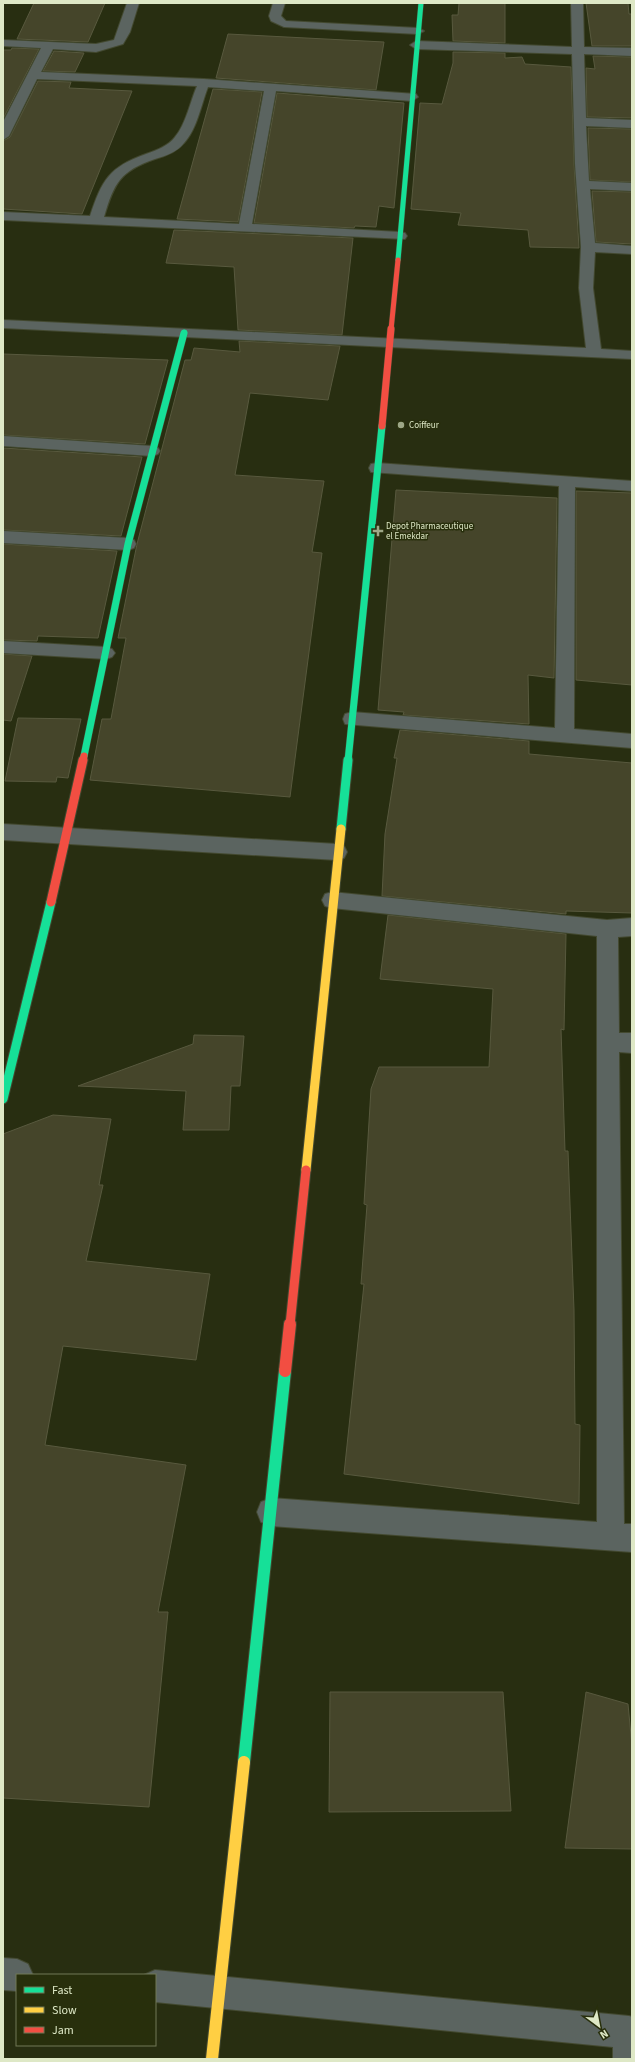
<svg xmlns="http://www.w3.org/2000/svg" width="635" height="2062" font-family="'Source Sans 3',sans-serif">
<style>
.building{fill:#45452a;stroke:#58593e}
.lines{fill:none;stroke-linecap:round;stroke-linejoin:round}
.street-casing{stroke:#434930;stroke-width:2}
.fast-far3-casing{stroke:#434930;stroke-width:6}
.fast-far2-casing{stroke:#434930;stroke-width:8}
.fast-far1-casing{stroke:#434930;stroke-width:11}
.fast-casing{stroke:#434930;stroke-width:14}
.slow-far1-casing{stroke:#434930;stroke-width:11}
.slow-casing{stroke:#434930;stroke-width:14}
.jam-far3-casing{stroke:#434930;stroke-width:6}
.jam-far2-casing{stroke:#434930;stroke-width:8}
.jam-far1-casing{stroke:#434930;stroke-width:11}
.jam-casing{stroke:#434930;stroke-width:14}
.street{fill:#5b6460;fill-rule:evenodd}
.fast-far3{stroke:#16e098;stroke-width:5}
.fast-far2{stroke:#16e098;stroke-width:7}
.fast-far1{stroke:#16e098;stroke-width:9}
.fast{stroke:#16e098;stroke-width:12}
.slow-far1{stroke:#ffcf43;stroke-width:9}
.slow{stroke:#ffcf43;stroke-width:12}
.jam-far3{stroke:#f24e42;stroke-width:5}
.jam-far2{stroke:#f24e42;stroke-width:7}
.jam-far1{stroke:#f24e42;stroke-width:9}
.jam{stroke:#f24e42;stroke-width:12}
.poi-dot{fill:#9ea787;stroke:#282f0c;stroke-width:1.5}
.labels{text-anchor:middle;stroke-width:3;stroke-linejoin:round;paint-order:stroke}
.far-poi-label{font-size:9px;fill:#dee8c6;stroke:#282f0c;text-anchor:start}
</style>
<rect width="100%" height="100%" fill="#282e11"/>
<g class="building">
<polygon points="34,3 105,3 88,42 17,39"/>
<polygon points="459,3 505,3 505,43 453,41 452,15 458,15"/>
<polygon points="586,3 628,3 629,14 632,14 632,46 592,46"/>
<polygon points="228,34 384,42 376,90 216,78"/>
<polygon points="12,48 39,49 3,119 3,50 11,50"/>
<polygon points="54,51 84,53 75,72 43,71"/>
<polygon points="453,52 505,53 505,58 522,57 525,64 571,67 574,164 579,248 530,247 528,230 458,225 461,213 411,209 420,103 442,104 453,63"/>
<polygon points="593,56 632,57 632,118 587,117 586,68 595,69"/>
<polygon points="38,81 71,82 69,88 132,91 82,214 3,209 3,141 10,137"/>
<polygon points="213,89 262,92 238,222 177,219"/>
<polygon points="277,93 404,103 394,208 379,206 376,227 355,226 354,228 254,223"/>
<polygon points="588,128 632,129 632,182 590,180"/>
<polygon points="592,191 632,192 632,244 596,242"/>
<polygon points="174,230 353,238 342,335 238,330 234,267 166,263"/>
<polygon points="239,341 340,346 328,400 250,393 235,475 324,481 312,552 322,553 290,797 90,780 102,719 111,719 126,638 118,638 137,544 185,360 191,360 194,348 240,352"/>
<polygon points="3,354 168,360 145,444 3,435"/>
<polygon points="3,448 142,457 121,536 3,530"/>
<polygon points="396,490 557,498 554,678 528,675 529,724 403,715 404,712 378,710"/>
<polygon points="576,491 632,493 632,685 576,680"/>
<polygon points="3,544 117,551 98,638 38,636 37,641 3,640"/>
<polygon points="3,654 32,656 11,721 3,720"/>
<polygon points="18,718 81,719 68,778 57,777 56,782 5,781"/>
<polygon points="400,730 529,741 529,754 632,763 632,913 566,911 566,914 382,896 385,834 397,758 394,758"/>
<polygon points="388,915 566,934 564,1030 561,1029 565,1151 568,1151 574,1310 575,1424 580,1425 579,1504 344,1474 364,1284 361,1284 367,1205 364,1204 371,1089 379,1067 489,1067 493,989 380,979"/>
<polygon points="194,1035 244,1036 240,1086 231,1086 229,1130 183,1130 186,1091 78,1086 193,1044"/>
<polygon points="53,1115 111,1119 99,1185 103,1185 86,1261 210,1274 196,1360 63,1346 45,1445 186,1465 158,1612 168,1612 149,1807 3,1798 3,1134"/>
<polygon points="330,1692 503,1692 511,1811 329,1812"/>
<polygon points="586,1692 628,1704 632,1746 632,1849 565,1848"/>
</g>
<g class="lines">
<g class="street-casing">
<g id="street">
<path d="M127 3H139L130 32 123 44 96 52 53 49 41 72 204 79 416 94 418 97 412 101 276 91 252 224 400 232 405 233 407 236 405 239 3 220V212L90 216C102 180 109 167 146 154 157 150 168 146 175 137 186 124 190 102 197 86L37 79 9 136 3 140V122L41 48 3 46V40L96 44 114 40ZM208 87 264 91 239 224 104 217C114 183 120 171 155 159 166 156 177 152 184 143 197 129 201 105 208 87Z"/>
<polygon points="273,3 285,3 281,16 286,21 418,28 424,31 418,34 284,27 271,21 269,16"/>
<polygon points="571,3 583,3 584,47 632,48 632,56 584,54 586,118 632,120 632,128 586,126 589,181 632,183 632,191 590,189 595,243 632,246 632,254 595,252 593,288 601,349 632,351 632,359 3,328 3,320 586,348 579,288 581,247 575,164 572,54 416,49 410,45 416,41 572,47"/>
<polygon points="3,436 152,446 158,448 160,451 158,454 152,456 3,446"/>
<polygon points="377,463 632,481 632,491 575,487 574,729 632,734 632,748 345,724 343,719 345,714 352,712 555,728 559,486 371,472 369,468 371,464"/>
<polygon points="3,531 128,538 134,540 136,544 134,548 128,550 3,543"/>
<polygon points="3,641 106,647 112,649 115,653 112,657 106,659 3,653"/>
<polygon points="3,824 337,844 344,846 347,852 344,858 337,860 3,840"/>
<polygon points="332,892 607,920 632,918 632,936 618,937 619,1033 632,1033 632,1053 619,1052 624,1524 632,1524 632,1552 271,1526 261,1522 257,1512 261,1502 271,1498 597,1522 597,936 332,908 325,906 322,900 325,894"/>
<polygon points="3,1958 17,1959 28,1964 33,1975 17,1975 17,1991 3,1990"/>
<polygon points="155,1970 629,2016 632,2017 632,2059 613,2059 613,2047 155,2002 155,1975 144,1975"/>
</g>
</g>
<g class="fast-far3-casing">
<polyline id="fast-far3" points="398,260 421,3"/>
</g>
<g class="fast-far2-casing">
<g id="fast-far2">
<polyline points="84,756 128,544 184,333"/>
<polyline points="348,761 382,426"/>
</g>
</g>
<g class="fast-far1-casing">
<g id="fast-far1">
<polyline points="341,829 348,760"/>
<polyline points="3,1099 51,902"/>
</g>
</g>
<g class="fast-casing">
<polyline id="fast" points="244,1762 285,1371"/>
</g>
<g class="slow-far1-casing">
<polyline id="slow-far1" points="306,1170 341,829"/>
</g>
<g class="slow-casing">
<polyline id="slow" points="212,2059 244,1762"/>
</g>
<g class="jam-far3-casing">
<polyline id="jam-far3" points="391,330 398,260"/>
</g>
<g class="jam-far2-casing">
<g id="jam-far2">
<polyline points="382,426 391,329"/>
<polyline points="83,761 84,756"/>
</g>
</g>
<g class="jam-far1-casing">
<g id="jam-far1">
<polyline points="51,902 83,760"/>
<polyline points="290,1325 306,1170"/>
</g>
</g>
<g class="jam-casing">
<polyline id="jam" points="285,1371 290,1324"/>
</g>
<use href="#street" class="street"/>
<use href="#fast-far3" class="fast-far3"/>
<use href="#fast-far2" class="fast-far2"/>
<use href="#fast-far1" class="fast-far1"/>
<use href="#fast" class="fast"/>
<use href="#slow-far1" class="slow-far1"/>
<use href="#slow" class="slow"/>
<use href="#jam-far3" class="jam-far3"/>
<use href="#jam-far2" class="jam-far2"/>
<use href="#jam-far1" class="jam-far1"/>
<use href="#jam" class="jam"/>
</g>
<g class="poi-dot">
<circle cx="401" cy="425" r="4"/>
<path d="M376 525h4v4h4v4h-4v4h-4v-4h-4v-4h4z"/>
</g>
<g class="labels">
<g class="far-poi-label">
<text x="409" y="428">Coiffeur</text>
<text x="386" y="529">Depot Pharmaceutique<tspan x="386" dy="10">el Emekdar</tspan></text>
</g>
</g>
<rect width="635" height="2062" fill="none" stroke="#dee8c6" stroke-width="8"/>
<rect x="16" y="1974" width="140" height="72" fill="#282f0c" stroke="#717956"/>
<rect x="24" y="1987" width="20" height="6" fill="#16e098" stroke="#717956"/>
<text x="52" y="1994" font-size="12" fill="#dee8c6">Fast</text>
<rect x="24" y="2007" width="20" height="6" fill="#ffcf43" stroke="#717956"/>
<text x="52" y="2014" font-size="12" fill="#dee8c6">Slow</text>
<rect x="24" y="2027" width="20" height="6" fill="#f24e42" stroke="#717956"/>
<text x="52" y="2034" font-size="12" fill="#dee8c6">Jam</text>
<g transform="translate(599 2026) rotate(148)" stroke="#282f0c" stroke-width="3" paint-order="stroke">
<path d="M0-3L7 15L0 10L-7 15Z" fill="#dee8c6"/>
<text y="-6" font-size="11" font-weight="bold" text-anchor="middle" fill="#dee8c6">N</text>
</g>
</svg>
